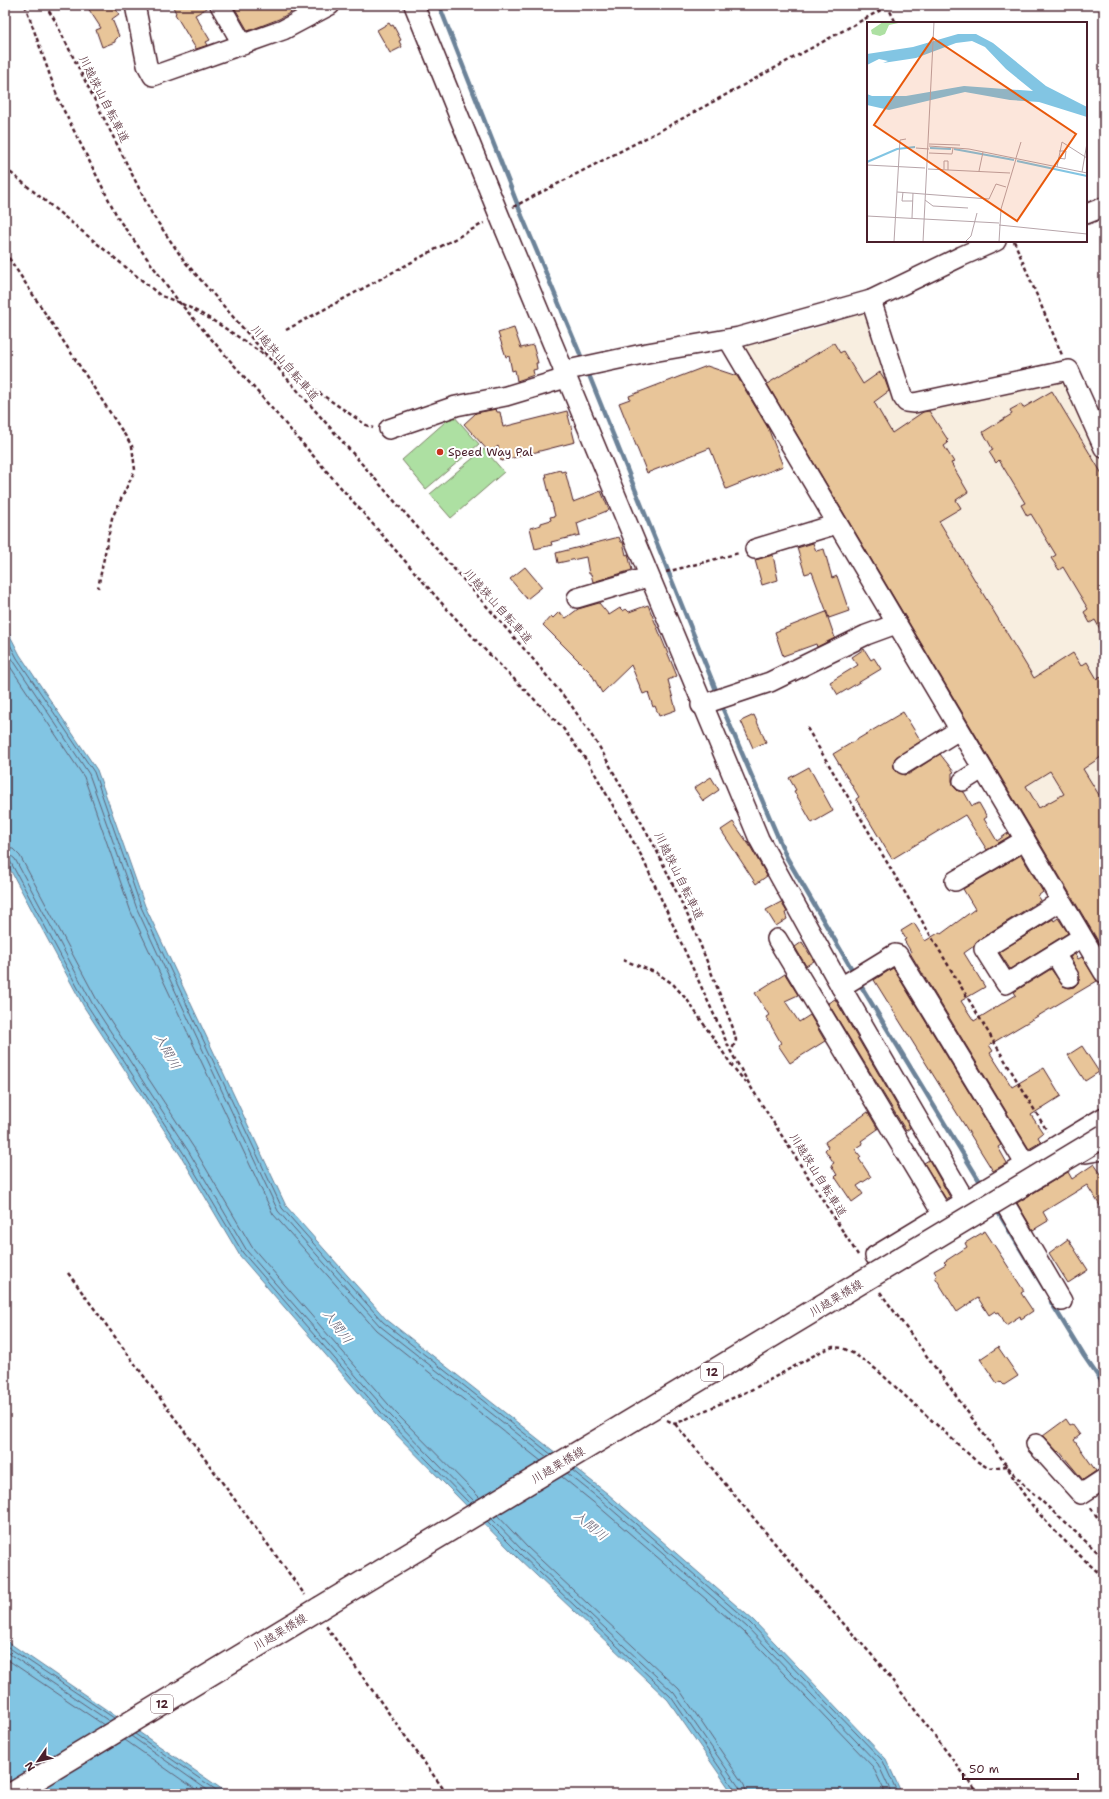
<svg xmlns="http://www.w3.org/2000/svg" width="1109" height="1799" font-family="'Shantell Sans','Klee One',sans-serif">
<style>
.built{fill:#f8eee0}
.green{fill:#ade0a2;stroke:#7c8066}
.water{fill:#82c5e3;stroke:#6c8399}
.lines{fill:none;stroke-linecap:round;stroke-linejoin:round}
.shore{stroke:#606175;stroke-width:1}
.stream{stroke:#6c8399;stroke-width:4.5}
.building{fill:#e8c599;stroke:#4a1f2b;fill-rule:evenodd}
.minor-casing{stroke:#4a1f2b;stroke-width:22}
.major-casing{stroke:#4a1f2b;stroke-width:25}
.path{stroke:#4a1f2b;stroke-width:2.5;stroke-dasharray:4 3;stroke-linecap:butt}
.minor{stroke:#fff;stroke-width:19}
.major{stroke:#fff;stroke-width:22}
.major-bridge-casing{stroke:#4a1f2b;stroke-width:25;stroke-linecap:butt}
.major-bridge{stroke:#fff;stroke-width:22}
.poi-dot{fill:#c8321e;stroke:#fff;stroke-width:1.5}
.labels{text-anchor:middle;stroke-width:4;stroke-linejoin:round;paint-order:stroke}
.shield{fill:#fff;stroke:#80626b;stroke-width:1}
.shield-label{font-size:11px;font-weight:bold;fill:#4a1f2b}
.street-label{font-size:12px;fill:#4a1f2b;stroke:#fff}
.poi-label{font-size:12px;fill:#4a1f2b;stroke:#fff;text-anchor:start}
.water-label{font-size:13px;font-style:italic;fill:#5e596b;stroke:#fff}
.inset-river{fill:none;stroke:#82c5e3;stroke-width:2}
.inset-road{fill:none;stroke:#b7a5aa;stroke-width:1}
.view{fill:#e8590c;fill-opacity:0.15;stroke:#e8590c;stroke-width:2}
.inset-edge{fill:none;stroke:#4a1f2b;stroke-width:2}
</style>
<rect width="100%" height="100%" fill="#fff"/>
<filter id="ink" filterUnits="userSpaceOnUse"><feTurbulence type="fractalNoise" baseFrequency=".025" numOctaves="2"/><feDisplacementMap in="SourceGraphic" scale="8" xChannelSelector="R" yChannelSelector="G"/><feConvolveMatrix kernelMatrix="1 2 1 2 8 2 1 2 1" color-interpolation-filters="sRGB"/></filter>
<g filter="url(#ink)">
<polygon class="built" points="870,311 873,315 902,413 1062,376 1068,378 1104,460 1104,966 735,347 794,335"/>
<g class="green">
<polygon points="453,415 479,444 426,489 402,460"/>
<polygon points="484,449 504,472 451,518 430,494"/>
</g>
<g class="water">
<polygon points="5,626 20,655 97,770 145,906 286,1206 386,1319 608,1494 753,1620 886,1759 902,1794 733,1794 668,1700 517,1557 384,1422 240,1256 181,1156 84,1007 5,860"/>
<polygon points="5,1640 229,1794 29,1794 5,1777"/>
</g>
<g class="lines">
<g class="shore">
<polyline points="5,635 17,658 94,772 141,907 282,1208 383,1322 552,1455"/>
<polyline points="5,646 13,660 89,774 137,909 278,1211 380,1326 547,1457"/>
<polyline points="5,659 84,777 131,912 273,1214 376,1330 541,1461"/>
<polyline points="5,848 13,849 20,856 97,1000 194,1148 252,1247 395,1412 480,1498"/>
<polyline points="5,854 10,855 15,859 92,1003 189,1152 247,1251 391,1416 474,1501"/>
<polyline points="5,859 10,861 87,1005 184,1154 243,1253 387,1419 470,1504"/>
<polyline points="572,1470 605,1497 750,1623 883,1761 898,1794"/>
<polyline points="567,1473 602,1501 747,1627 878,1764 892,1794"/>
<polyline points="562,1477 598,1506 743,1631 873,1767 886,1794"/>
<polyline points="497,1515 527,1547 679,1689 744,1785 747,1794"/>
<polyline points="492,1519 523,1551 674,1693 739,1787 741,1794"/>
<polyline points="487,1521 520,1554 671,1697 735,1790 736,1794"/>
<polyline points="5,1645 114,1718"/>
<polyline points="5,1651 109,1721"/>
<polyline points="5,1658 104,1725"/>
<polyline points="135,1734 222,1794"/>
<polyline points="131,1736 213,1794"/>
<polyline points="125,1740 202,1794"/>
</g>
<g class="stream">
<polyline points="439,5 522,216 583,361"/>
<polyline points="587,370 718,695"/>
<polyline points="720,702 787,858 854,973"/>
<polyline points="858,981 982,1185"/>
<polyline points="995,1207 1044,1288"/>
<polyline points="1051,1302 1084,1356 1104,1385"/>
</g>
</g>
<g class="building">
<polygon points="86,5 113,5 119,14 112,19 119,36 115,40 115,42 102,47 96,30 101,28"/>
<polygon points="172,5 209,5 209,7 195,15 210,40 206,42 208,45 196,49 175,14 176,13"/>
<polygon points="233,5 304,5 279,19 248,31"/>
<polygon points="389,23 391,26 393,25 401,40 399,41 402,47 390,53 377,30"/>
<polygon points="514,328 521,348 533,345 538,363 536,363 537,369 533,370 534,375 517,381 515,370 512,371 509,356 506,357 498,333"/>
<path d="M834 343 840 353 843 351 863 384 880 372 885 380 889 391 874 402 892 433 923 412 929 411 948 440 946 441 948 443 944 446 954 462 951 463 968 492 956 500 961 508 939 521 1034 678 1073 653 1081 666 1087 662 1097 679 1100 676 1104 683V755L1083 769 1104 803V951L767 384ZM1050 771 1064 794 1039 808 1026 786Z"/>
<polygon points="707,366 737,376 768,428 783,466 726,489 710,448 647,473 619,403 630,399 629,396"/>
<polygon points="1052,391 1104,477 1104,636 1095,620 1090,623 1084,612 1088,609 1063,567 1059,570 1051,558 1056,555 1031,514 1027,516 1021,505 1025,503 999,460 996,463 989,452 993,450 983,432 1012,414 1010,410 1021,404 1023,408"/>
<polygon points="496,409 497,412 500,412 503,427 567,411 575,442 501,461 498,446 490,453 464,424 476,413"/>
<polygon points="560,470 561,472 565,471 573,502 601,491 609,510 577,523 580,535 551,542 552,545 535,549 530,528 541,525 541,523 551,520 550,517 555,516 545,477 547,477 546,474"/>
<polygon points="619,537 621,542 623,542 626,555 628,554 632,570 593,582 591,574 589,574 586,557 558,563 556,553"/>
<polygon points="813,543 816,551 824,549 832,578 837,576 849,611 829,618 812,572 805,574 797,548"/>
<polygon points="773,555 778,580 762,585 755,560"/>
<polygon points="525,567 542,587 527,599 510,579"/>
<polygon points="599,603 609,615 620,608 623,611 626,609 629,612 648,605 677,676 668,680 676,710 659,716 655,706 653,707 648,692 643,694 631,665 602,693 591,673 543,625 551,616 553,618 559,612 566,618 578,609"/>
<polygon points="826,612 835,638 817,647 816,644 783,656 775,632"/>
<polygon points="864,649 871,660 874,658 881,669 838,695 830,682 858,665 852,657"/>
<polygon points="903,712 921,741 895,758 893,764 895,770 904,775 909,774 940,754 954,772 952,773 952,781 954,787 958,791 964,792 972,806 979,803 987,817 984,819 997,841 1008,833 1010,836 987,850 965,815 892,859 856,799 859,797 833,754"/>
<polygon points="754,715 766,742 753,748 741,721"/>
<polygon points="809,767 833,811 812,823 794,791 796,790 789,778"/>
<polygon points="711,777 719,790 703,801 694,788"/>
<polygon points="733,822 750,846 767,876 756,884 721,830"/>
<polygon points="1021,855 1043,892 1038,896 1041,900 978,940 974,946 964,953 985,987 961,1001 974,1021 1016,995 1014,992 1051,969 1063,986 1069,988 1074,987 1078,983 1080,977 1070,957 1075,954 1078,959 1082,957 1097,981 989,1045 993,1051 990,1053 1012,1087 1044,1068 1061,1096 1031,1115 1043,1133 1038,1137 1041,1142 1029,1149 910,953 911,952 904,940 906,939 901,931 914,923 925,941 940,932 941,934 975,909 963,889"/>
<polygon points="781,902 787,912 785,913 787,919 776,926 766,910"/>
<polygon points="1058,918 1068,933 1010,969 999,952 1053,919 1054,921"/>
<polygon points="802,942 814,961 806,966 795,947"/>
<polygon points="893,968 1001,1145 998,1147 1007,1163 993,1171 874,980"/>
<polygon points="785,974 798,995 785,1001 799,1022 810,1015 825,1041 790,1063 778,1045 781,1043 766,1017 769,1015 755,993"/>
<polygon points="835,999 910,1128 906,1131 828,1003"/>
<polygon points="1082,1046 1099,1072 1085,1081 1068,1055"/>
<polygon points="868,1112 878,1129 861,1141 863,1144 855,1149 861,1157 859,1159 871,1177 857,1186 863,1194 852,1202 835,1177 837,1175 831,1165 834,1163 825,1150 828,1147 825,1142"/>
<polygon points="929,1160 950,1197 946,1199 924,1163"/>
<polygon points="1094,1164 1104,1178 1104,1212 1087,1185 1043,1212 1048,1221 1033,1230 1017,1203 1068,1172 1072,1179"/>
<polygon points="985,1231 1024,1291 1021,1293 1033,1311 1021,1319 1020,1316 1006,1325 999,1312 997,1313 995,1311 989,1315 978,1298 957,1312 935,1277 937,1276 934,1271 946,1264 944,1262 967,1247 965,1243"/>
<polygon points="1068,1239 1088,1270 1068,1283 1049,1253"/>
<polygon points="998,1347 1018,1376 1004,1385 1000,1381 997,1383 980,1359"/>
<polygon points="1066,1419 1070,1425 1072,1424 1080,1435 1074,1440 1096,1471 1083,1480 1059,1451 1058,1452 1043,1436"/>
</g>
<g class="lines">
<g class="minor-casing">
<g id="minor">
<polyline points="135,5 147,65 153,76 283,30 330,5"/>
<polyline points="220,5 243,45"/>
<polyline points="414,5 499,215 759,839 841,987 966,1202"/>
<polyline points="1086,214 1104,207"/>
<polyline points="871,300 902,396 906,402 914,403 1069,370 1104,448"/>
<polyline points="728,339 1104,973"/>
<polyline points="563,371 647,353 739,337 871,300 962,256 996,241"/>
<polyline points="389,429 456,406 506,396 566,378"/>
<polyline points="755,549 837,524"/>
<polyline points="577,598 648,577"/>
<polyline points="701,705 770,682 866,635 896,624"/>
<polyline points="904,764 959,730"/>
<polyline points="963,781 982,769"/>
<polyline points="955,881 1025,840"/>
<polyline points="1061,901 984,949 1006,984 1082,937"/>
<polyline points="777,939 943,1215"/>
<polyline points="1055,954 1069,977"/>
<polyline points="841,987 895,954 898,955 1026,1165"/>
<polyline points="1074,1151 1086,1153 1104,1150"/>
<polyline points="994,1185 1062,1301"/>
<polyline points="875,1256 1104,1117"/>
<polyline points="1036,1444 1081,1494 1104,1479"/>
</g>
</g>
<g class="major-casing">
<polyline id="major" points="12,1794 320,1608"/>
</g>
<g class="path">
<polyline points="25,5 59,101 119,220 179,302 446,608 486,651 562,727 590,765 642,857 731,1052 752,1089 858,1255"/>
<polyline points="45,5 54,19 152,214 185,262 532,658 571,705 600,748 655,847 695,931 733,1028 736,1040 731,1052"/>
<polyline points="887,5 896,23"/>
<path d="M5 168 161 296C199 308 232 333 266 356"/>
<polyline points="513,207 665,128 890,5"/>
<polyline points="1014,241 1062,355"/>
<polyline points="5,252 132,446 135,470 112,518 98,588"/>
<polyline points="286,330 484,223"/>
<polyline points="273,361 366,425 373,428"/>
<polyline points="666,572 739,553"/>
<polyline points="807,728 1047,1131"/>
<polyline points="623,960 657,973 673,984 688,1001 733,1067 748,1085"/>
<polyline points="68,1273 305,1595"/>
<polyline points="880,1292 1007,1466 1025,1486 1104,1558"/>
<path d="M667 1420 675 1424 755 1388 822 1351 833 1347 843 1348 856 1355 877 1370 975 1460 988 1468 1007 1466C1029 1511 1068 1544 1104 1578"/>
<polyline points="675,1424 824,1602 879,1663 979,1794"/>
<polyline points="1091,1508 1104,1527"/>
<polyline points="326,1626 447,1794"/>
</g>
<use href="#minor" class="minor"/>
<use href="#major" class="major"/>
<g class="major-bridge-casing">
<polyline id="major-bridge" points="320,1608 1104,1136"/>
</g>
<use href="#major-bridge" class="major-bridge"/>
</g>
</g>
<circle class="poi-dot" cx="440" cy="452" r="4"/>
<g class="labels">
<g class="shield">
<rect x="701" y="1363" width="22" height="18" rx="3"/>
<rect x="151" y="1695" width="22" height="18" rx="3"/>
</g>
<g class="shield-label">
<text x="712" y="1376">12</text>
<text x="162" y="1708">12</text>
</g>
<g class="street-label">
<text transform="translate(104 99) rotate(63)" y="4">川越狭山自転車道</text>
<text transform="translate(285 363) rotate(49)" y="4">川越狭山自転車道</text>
<text transform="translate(498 606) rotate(48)" y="4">川越狭山自転車道</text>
<text transform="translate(679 876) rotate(64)" y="4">川越狭山自転車道</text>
<text transform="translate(818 1175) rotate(58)" y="4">川越狭山自転車道</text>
<text transform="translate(836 1298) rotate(-31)" y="4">川越栗橋線</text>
<text transform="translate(558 1465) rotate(-31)" y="4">川越栗橋線</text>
<text transform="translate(280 1632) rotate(-31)" y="4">川越栗橋線</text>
</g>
<g class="poi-label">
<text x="448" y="456">Speed Way Pal</text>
</g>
<g class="water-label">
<text transform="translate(168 1051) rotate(61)" y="5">入間川</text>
<text transform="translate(338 1326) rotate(53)" y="5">入間川</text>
<text transform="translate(591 1525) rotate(40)" y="5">入間川</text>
</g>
</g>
<g transform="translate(867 22)">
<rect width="220" height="220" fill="#fff"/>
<path d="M16 0H36L22 3 18 12 13 14 5 12 4 8Z" fill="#ade0a2"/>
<path d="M91 12H109L126 21 179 64 220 85V95L172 80 143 78 98 70 22 88 0 83V72L5 74H39L97 64 166 69 139 47 118 25 105 19 89 21 49 36 16 41 21 39 12 37 0 43V32L46 25Z" fill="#82c5e3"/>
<path class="inset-river" d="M63 126 84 127M87 127 147 138M150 139 220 154M0 140 30 127 48 125"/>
<path class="inset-road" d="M62 122 93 123M62 124 102 127 220 151M49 126 62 127M62 131 85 132 86 126M149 136 154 120M191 136 198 137 199 129H192M0 143 58 146M190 145 195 120 220 136M61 147 143 151M77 147V139H81V148M112 149 116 130M215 150 220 121M30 170 122 177 129 162 139 165M36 170 35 179H46M58 178 66 184 101 186M0 194 132 201M45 196 46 171M132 203 220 212M27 220 33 118 39 117M56 220 67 0M98 220 104 214 110 191M132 220 134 187 149 137"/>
<path class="view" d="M66 16 209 112 150 199 7 103Z"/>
<rect width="220" height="220" class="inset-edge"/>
</g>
<rect width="1109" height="1799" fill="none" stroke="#fff" stroke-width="20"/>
<rect x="10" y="10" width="1089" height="1779" fill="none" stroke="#4a1f2b" stroke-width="1.5" filter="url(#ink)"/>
<g transform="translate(38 1761) rotate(236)" stroke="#ffffff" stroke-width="3" paint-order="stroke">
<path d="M0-3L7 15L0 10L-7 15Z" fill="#4a1f2b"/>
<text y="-6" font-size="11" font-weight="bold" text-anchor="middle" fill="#4a1f2b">N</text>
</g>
<path d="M963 1773v6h115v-6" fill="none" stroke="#4a1f2b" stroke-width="2"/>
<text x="969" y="1773" font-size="12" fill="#4a1f2b" stroke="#ffffff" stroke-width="3" paint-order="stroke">50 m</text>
</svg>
